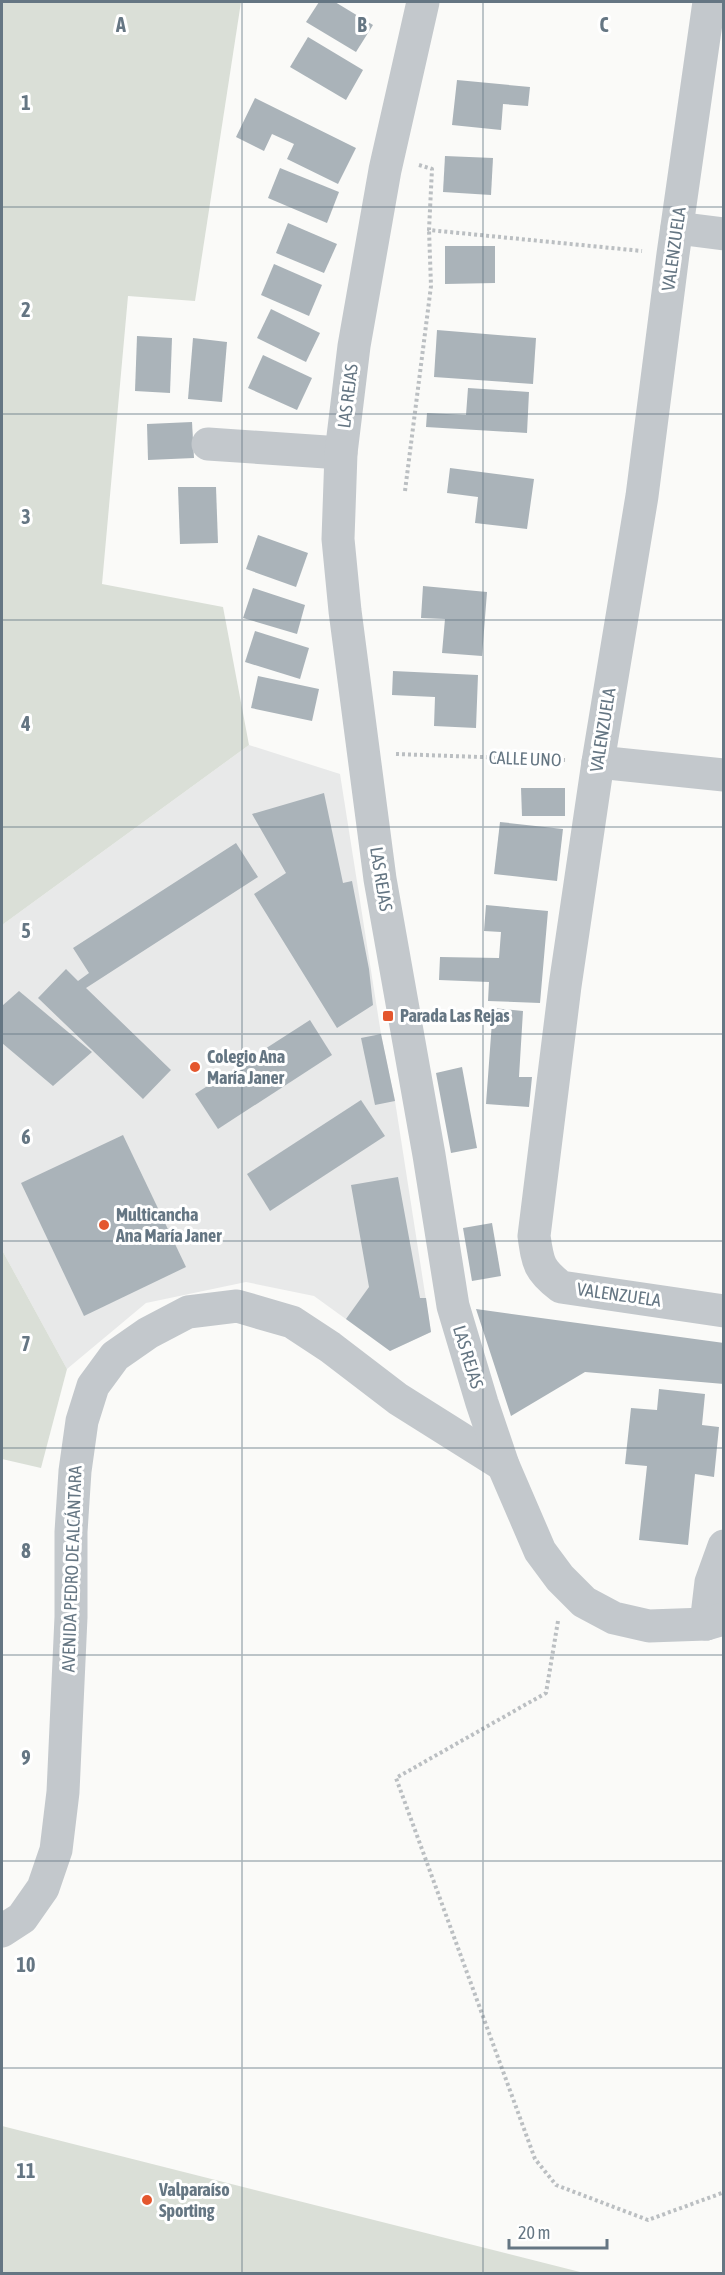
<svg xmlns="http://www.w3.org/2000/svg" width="725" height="2275" font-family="'Asap Condensed',sans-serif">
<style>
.built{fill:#e8e9e9}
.green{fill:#dadfd7}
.building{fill:#aab3b9}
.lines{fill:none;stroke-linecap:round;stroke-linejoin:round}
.path{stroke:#bbbfc2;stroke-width:4;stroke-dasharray:3 3;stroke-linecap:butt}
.minor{stroke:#c3c8cc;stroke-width:33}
.tertiary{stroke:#c3c8cc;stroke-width:33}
.grid{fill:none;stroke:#657683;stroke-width:1.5;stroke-opacity:0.55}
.poi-dot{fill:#e4572e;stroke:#fff;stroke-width:2}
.labels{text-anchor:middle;stroke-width:6;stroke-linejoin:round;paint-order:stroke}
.street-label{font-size:18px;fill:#657683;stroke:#fff}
.poi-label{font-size:18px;font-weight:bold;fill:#657683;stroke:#fff;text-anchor:start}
.grid-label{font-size:20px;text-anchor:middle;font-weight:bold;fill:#657683;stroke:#fff;stroke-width:6;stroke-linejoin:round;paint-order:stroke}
</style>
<rect width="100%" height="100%" fill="#fafaf8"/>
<polygon class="built" points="249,745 340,774 381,1034 395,1101 431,1332 390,1351 314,1296 246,1282 146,1303 67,1369 2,1250 2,925"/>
<g class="green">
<polygon points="2,2 241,2 195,301 128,296 102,584 223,607 249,745 2,925"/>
<polygon points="2,1250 67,1369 41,1468 2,1459"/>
<polygon points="2,2126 584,2273 2,2273"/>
</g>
<g class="building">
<polygon points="319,2 335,2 373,25 356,52 306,22"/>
<polygon points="308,37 363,70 346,100 290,67"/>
<polygon points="457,80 530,87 528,106 503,104 501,130 452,125"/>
<polygon points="255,98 356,148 338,184 287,159 294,144 272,134 264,151 236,137"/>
<polygon points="445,156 493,158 491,195 443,192"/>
<polygon points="280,168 339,192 327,223 268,198"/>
<polygon points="288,223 337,244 324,273 276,253"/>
<polygon points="445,246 495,246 495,283 445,284"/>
<polygon points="274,264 322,285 309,316 261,295"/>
<polygon points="271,309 320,333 306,362 257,338"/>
<polygon points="437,330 536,338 533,384 434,377"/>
<polygon points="137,336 172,338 170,393 135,391"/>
<polygon points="193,338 227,342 222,402 188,399"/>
<polygon points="263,355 312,378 297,410 248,388"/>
<polygon points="468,388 529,392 527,433 426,427 427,413 466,415"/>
<polygon points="192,422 194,458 148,460 147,424"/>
<polygon points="450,468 534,479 527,529 475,523 478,497 447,493"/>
<polygon points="178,487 216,487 218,543 180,544"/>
<polygon points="258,535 308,553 296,587 246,569"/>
<polygon points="423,586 487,592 482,656 442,653 445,619 421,618"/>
<polygon points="253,588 305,605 297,634 243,618"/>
<polygon points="255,631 309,648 300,679 245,662"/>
<polygon points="393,671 478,675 476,728 434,726 435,697 392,695"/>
<polygon points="258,676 319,689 312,721 251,708"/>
<polygon points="521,788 565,788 565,816 522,816"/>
<polygon points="324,793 343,883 352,881 369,969 373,1005 337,1028 254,894 286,873 252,814"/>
<polygon points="500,822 563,829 557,881 494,874"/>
<polygon points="236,843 258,877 86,988 171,1070 143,1099 38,998 66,969 78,981 89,973 73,948"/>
<polygon points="486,905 548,911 540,1003 488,1001 489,982 439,980 440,957 499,958 501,932 484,931"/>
<polygon points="19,991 92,1052 53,1086 2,1043 2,1006"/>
<polygon points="493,1008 523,1011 519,1077 532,1077 529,1107 486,1104"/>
<polygon points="310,1020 332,1055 218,1129 195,1094"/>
<polygon points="381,1034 395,1101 375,1105 361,1038"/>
<polygon points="462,1067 477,1148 451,1153 436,1073"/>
<polygon points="361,1100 385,1136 270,1211 247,1174"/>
<polygon points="123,1135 186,1267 84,1316 21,1183"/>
<polygon points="398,1177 420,1298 426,1298 431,1332 390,1351 346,1319 369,1287 351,1185"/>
<polygon points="492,1223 501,1276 472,1281 463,1228"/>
<polygon points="476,1309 724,1343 724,1384 585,1372 511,1416"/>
<polygon points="659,1389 705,1394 702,1425 719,1427 714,1477 695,1474 688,1545 639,1540 647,1466 625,1464 631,1408 657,1410"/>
</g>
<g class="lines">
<g class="path">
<polyline points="419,165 432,169 429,230 642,251"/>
<polyline points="405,491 431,286 429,230"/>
<polyline points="396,754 565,760"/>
<polyline points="558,1621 546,1693 396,1778 535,2159 556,2185 648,2220 722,2193 724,2195"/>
</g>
<g class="minor">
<path d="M709 2 673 254 642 496 598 762 565 986 534 1236C538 1264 539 1270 561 1287L724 1311"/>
<polyline points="677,228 724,234"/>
<polyline points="208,444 341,453"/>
<polyline points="598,762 724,775"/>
<polyline points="706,1624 711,1582 724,1546"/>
<polyline points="2,1931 22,1918 43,1888 56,1850 63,1792 71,1617 71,1532 75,1471 82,1421 93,1386 115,1356 148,1333 188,1312 237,1306 292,1322 330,1347 398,1399 503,1465"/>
</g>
<polyline class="tertiary" points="423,2 385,170 354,346 341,453 338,539 345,611 380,879 429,1155 453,1306 482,1403 503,1465 540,1551 560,1578 584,1602 614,1618 649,1626 706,1624 724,1619"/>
</g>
<path class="grid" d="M242 2V2274M483 2V2274M2 207H724M2 414H724M2 620H724M2 827H724M2 1034H724M2 1241H724M2 1448H724M2 1655H724M2 1861H724M2 2068H724"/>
<g class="poi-dot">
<rect x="382" y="1010" width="12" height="12" rx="3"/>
<circle cx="195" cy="1067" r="6"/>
<circle cx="104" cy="1225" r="6"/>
<circle cx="147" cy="2200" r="6"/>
</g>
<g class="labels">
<g class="street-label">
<text transform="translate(674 249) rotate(-82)" y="6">VALENZUELA</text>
<text transform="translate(348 396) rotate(-83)" y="6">LAS REJAS</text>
<text transform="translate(603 730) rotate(-81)" y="6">VALENZUELA</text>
<text transform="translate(525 759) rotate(2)" y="6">CALLE UNO</text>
<text transform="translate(381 879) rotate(81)" y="6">LAS REJAS</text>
<text transform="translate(619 1295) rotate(8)" y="6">VALENZUELA</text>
<text transform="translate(468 1357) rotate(73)" y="6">LAS REJAS</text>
<text transform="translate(72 1569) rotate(-88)" y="6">AVENIDA PEDRO DE ALCÁNTARA</text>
</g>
<g class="poi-label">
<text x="400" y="1022">Parada Las Rejas</text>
<text x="207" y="1063">Colegio Ana<tspan x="207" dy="21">María Janer</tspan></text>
<text x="116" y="1221">Multicancha<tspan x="116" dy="21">Ana María Janer</tspan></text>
<text x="159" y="2196">Valparaíso<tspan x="159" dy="21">Sporting</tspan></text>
</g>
</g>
<g class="grid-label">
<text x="121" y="32">A</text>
<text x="362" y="32">B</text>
<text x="604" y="32">C</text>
<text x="26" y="110">1</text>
<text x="26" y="317">2</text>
<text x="26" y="524">3</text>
<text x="26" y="731">4</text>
<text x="26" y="938">5</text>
<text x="26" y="1144">6</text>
<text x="26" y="1351">7</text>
<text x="26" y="1558">8</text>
<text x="26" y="1765">9</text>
<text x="26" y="1972">10</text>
<text x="26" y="2178">11</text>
</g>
<rect width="725" height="2275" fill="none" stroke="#657683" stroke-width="6"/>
<path d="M509 2239v9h98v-9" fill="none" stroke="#657683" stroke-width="3"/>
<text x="518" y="2239" font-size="18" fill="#657683" stroke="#ffffff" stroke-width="4.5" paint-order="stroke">20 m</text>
</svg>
